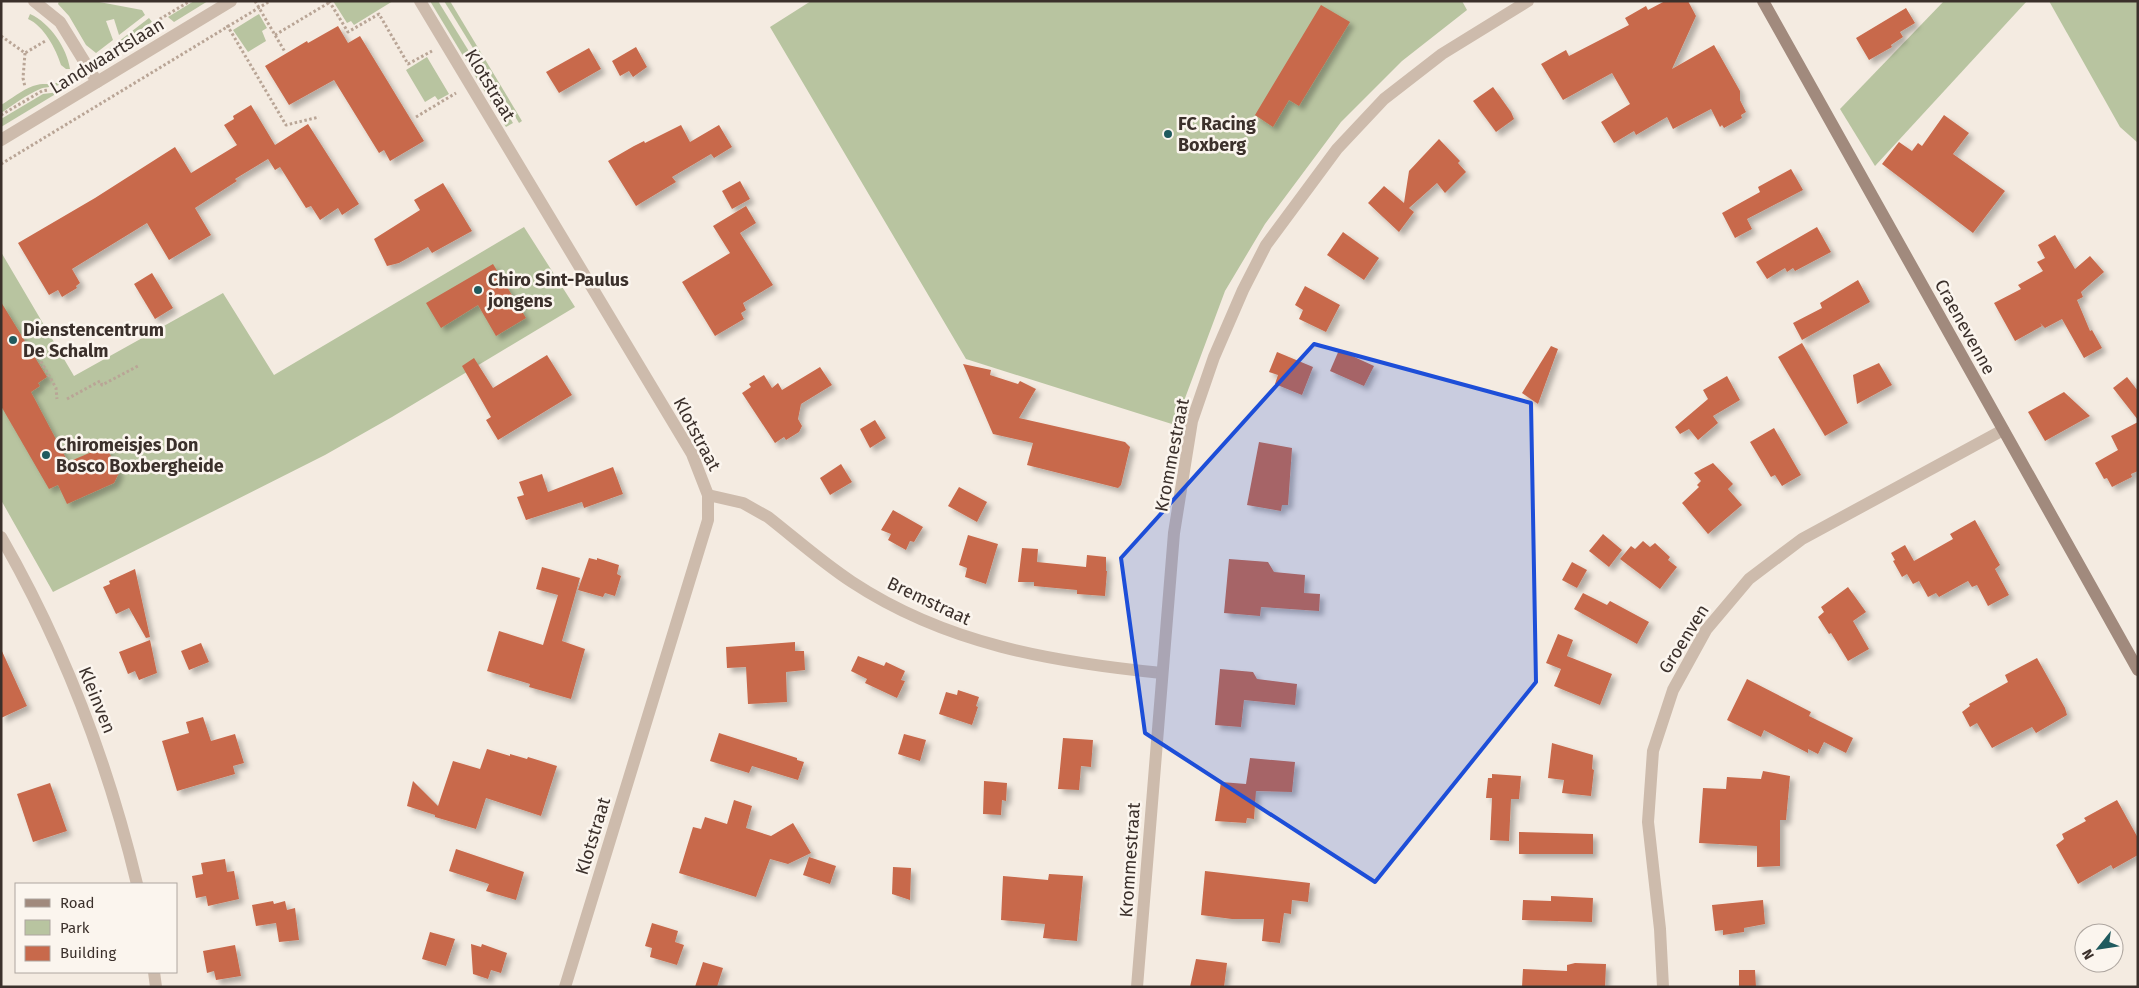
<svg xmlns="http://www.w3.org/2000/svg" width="2139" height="988" font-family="'Fira Sans',sans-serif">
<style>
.green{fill:#b8c4a0}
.building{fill:#c8694b;filter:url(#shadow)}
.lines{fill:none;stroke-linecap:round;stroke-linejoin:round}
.path{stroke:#b9a596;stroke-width:3;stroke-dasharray:2.5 2.5;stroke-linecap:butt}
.street{stroke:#cdbbac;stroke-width:12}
.secondary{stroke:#a18a7d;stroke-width:12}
.marked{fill:#1d4ed8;fill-opacity:0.2;stroke:#1d4ed8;stroke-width:4;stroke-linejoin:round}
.poi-dot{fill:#1f5a5e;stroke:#fbf5ee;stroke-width:2}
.labels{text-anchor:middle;stroke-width:5;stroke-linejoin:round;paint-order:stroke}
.street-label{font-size:18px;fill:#3b302b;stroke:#fbf5ee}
.poi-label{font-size:18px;font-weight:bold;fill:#3b302b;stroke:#fbf5ee;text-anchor:start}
</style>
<defs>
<filter id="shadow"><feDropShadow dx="4.5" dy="4.5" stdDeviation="2.5" flood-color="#0004"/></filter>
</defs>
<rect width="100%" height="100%" fill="#f4ebe1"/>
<g class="green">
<polygon points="59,1 94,1 142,10 145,15 119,35 114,19 106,21 113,40 96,53 86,45 69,16 58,4"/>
<polygon points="194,1 208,1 174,22 168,17"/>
<polygon points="333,1 393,1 354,25 351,21 347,23"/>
<polygon points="430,1 438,1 513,123 506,127"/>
<polygon points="444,1 450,1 522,121 519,123"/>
<polygon points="811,1 1462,1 1467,10 1402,61 1341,122 1265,224 1225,291 1175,425 966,359 770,27"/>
<polygon points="1944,1 2027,1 1875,166 1840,109"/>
<polygon points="2049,1 2138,1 2138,143 2120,127"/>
<path d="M30 14C50 23 67 48 70 69H66L61 65C56 49 44 26 28 19Z"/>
<polygon points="259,14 267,28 262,31 266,41 248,52 233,30"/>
<path d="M149 18 152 22C135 32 122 45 106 56L101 55Z"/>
<polygon points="427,57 449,94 438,100 435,96 425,102 406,70"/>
<path d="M68 77C62 89 50 85 40 89 26 95 13 105 1 113V105C11 99 22 90 33 86 49 81 50 89 68 77Z"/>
<polygon points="59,92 1,127 1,119 43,94"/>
<polygon points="524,227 575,307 392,417 325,455 53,592 1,500 1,252 74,376 223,293 274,375"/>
</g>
<g class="building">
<polygon points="1665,1 1688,1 1696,16 1672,69 1714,45 1740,91 1740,100 1746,112 1741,115 1742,118 1724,128 1722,125 1720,127 1711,109 1673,129 1667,117 1636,135 1634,131 1614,143 1601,122 1630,104 1612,73 1563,100 1541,64 1566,50 1569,56 1629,25 1625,18 1646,6 1648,10"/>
<polygon points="1321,5 1350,22 1299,106 1289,100 1273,127 1255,115"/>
<polygon points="1906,8 1915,23 1900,32 1903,37 1891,45 1892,47 1869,60 1856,38"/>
<polygon points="338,26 348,43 360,36 424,141 390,161 384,150 379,153 334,80 289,105 265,66 307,41 308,43"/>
<polygon points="636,47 647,67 633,77 629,71 620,76 612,61"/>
<polygon points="589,48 601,69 559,93 546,72"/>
<polygon points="1493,87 1511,112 1514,119 1496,132 1473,101"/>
<polygon points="251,105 275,145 308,124 359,204 342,215 338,208 320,220 311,206 306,208 280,167 275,170 268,159 235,179 237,181 195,208 211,235 169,260 147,223 72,269 80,283 76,286 77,288 62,297 58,290 49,295 18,243 95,198 175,147 191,173 237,145 224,125 234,119 233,116"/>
<polygon points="1944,115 1969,133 1953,154 2005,191 1973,233 1882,164 1899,142 1912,151 1918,143 1922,146"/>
<polygon points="681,125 690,142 719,125 732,147 714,158 711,154 672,177 676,182 636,206 608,161 634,146 644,141 645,143"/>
<polygon points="1439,139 1460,161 1458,163 1466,172 1445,193 1437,183 1409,208 1414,212 1399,232 1368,203 1384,186 1404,203 1409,171"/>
<polygon points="1791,169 1803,190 1747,219 1752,229 1735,238 1722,213 1760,192 1758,187"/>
<polygon points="740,181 750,199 732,209 722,191"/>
<polygon points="443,183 472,231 432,253 428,247 399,263 387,266 374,239 420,210 414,200"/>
<polygon points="746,206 756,223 740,233 773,285 743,303 746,310 741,313 744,319 715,336 682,282 730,253 713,226"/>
<polygon points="1817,227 1831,252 1795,271 1793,268 1787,272 1785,268 1767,279 1756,262"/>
<polygon points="1343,232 1379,258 1364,280 1327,255"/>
<polygon points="2055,235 2075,269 2090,256 2104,272 2081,292 2083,297 2077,300 2090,331 2092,330 2102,348 2084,358 2062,319 2045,328 2040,323 2042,326 2015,341 1994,303 2021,289 2018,285 2043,271 2037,262 2045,258 2038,245"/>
<polygon points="493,264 526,318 496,336 478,305 441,328 426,303"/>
<polygon points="152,273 173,308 155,319 134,284"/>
<polygon points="1858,280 1870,302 1802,340 1793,323 1822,308 1820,303"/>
<polygon points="1305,286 1340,305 1326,332 1299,319 1303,310 1295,305"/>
<polygon points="1,302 47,377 38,383 40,386 31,392 68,462 106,446 119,473 114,483 67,504 58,485 49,489 1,406"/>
<polygon points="1802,343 1848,423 1825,436 1778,357"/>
<polygon points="1551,346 1558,349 1538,404 1522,393"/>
<polygon points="1339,350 1374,366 1364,386 1330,371"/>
<polygon points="1277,352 1313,367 1302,395 1275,384 1278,375 1269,372"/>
<polygon points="547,355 572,395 498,440 486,420 491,417 462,366 474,358 493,388"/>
<polygon points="1879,363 1892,385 1857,404 1853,375"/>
<polygon points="963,364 991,370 990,375 1018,384 1020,381 1036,389 1019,418 1125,442 1130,447 1121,485 1118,488 1027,465 1033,443 993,434"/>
<polygon points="820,367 832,385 801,404 798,419 802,426 799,432 786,440 784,437 775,443 742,393 751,387 749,384 764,375 772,388 778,383 782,390"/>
<polygon points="1727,376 1740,400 1713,416 1718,423 1698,440 1689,429 1680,434 1675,427 1708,399 1703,390"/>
<polygon points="2127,377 2138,391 2138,420 2113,388"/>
<polygon points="2064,392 2090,416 2045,441 2028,412"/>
<polygon points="875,420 886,438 870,448 860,429"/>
<polygon points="2138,422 2138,471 2131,474 2132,477 2112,487 2107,478 2104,479 2095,463 2118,450 2111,436"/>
<polygon points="1774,428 1801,475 1782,486 1775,475 1771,477 1750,442"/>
<polygon points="1259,442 1292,448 1288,505 1282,505 1281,511 1247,505"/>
<polygon points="1713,463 1733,484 1728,489 1742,505 1708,534 1682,503 1699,487 1697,485 1701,481 1694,473"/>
<polygon points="841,464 852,482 830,495 820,478"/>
<polygon points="613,467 623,494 584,508 582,502 526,520 517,497 524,495 519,482 542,474 548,492"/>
<polygon points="959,487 987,502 977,522 948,506"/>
<polygon points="893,510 923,527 914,542 910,541 906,550 888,540 891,534 881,530"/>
<polygon points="1975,520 2000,565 1995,569 2009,595 1988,606 1977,585 1972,587 1968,581 1939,597 1936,593 1928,597 1919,581 1913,584 1907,574 1902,577 1893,561 1895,560 1891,553 1905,545 1914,561 1953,539 1950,534"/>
<polygon points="1603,534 1622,550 1609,567 1589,551"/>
<polygon points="968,535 998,544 986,584 965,577 967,568 959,565"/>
<polygon points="1643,541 1650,547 1655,543 1670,557 1668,560 1677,567 1660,589 1620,559 1631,546 1635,549"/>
<polygon points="1022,548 1038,549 1037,562 1086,567 1087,555 1106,557 1106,571 1107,571 1105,596 1077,594 1077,590 1034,586 1034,582 1018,582"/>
<polygon points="589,558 597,560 597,558 619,565 617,574 621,576 615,596 605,593 603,597 578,590"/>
<polygon points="1229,559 1268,562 1274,572 1305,575 1304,593 1320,594 1319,611 1261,607 1260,616 1224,613"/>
<polygon points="1572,562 1587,570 1577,588 1562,580"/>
<polygon points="542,567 580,578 562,641 585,649 571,699 529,687 530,684 487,671 499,631 543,645 558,595 536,589"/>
<polygon points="135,569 150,637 146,638 129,608 116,614 103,587 110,584 109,581"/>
<polygon points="1848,587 1866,612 1853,621 1869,649 1848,661 1831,633 1829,634 1818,617 1824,612 1821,607"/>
<polygon points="1583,593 1607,605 1610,601 1649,622 1637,644 1574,609"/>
<polygon points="1558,634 1573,640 1567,656 1612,674 1600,705 1554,686 1561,669 1546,663"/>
<polygon points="150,640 157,673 139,680 135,671 128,674 119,652"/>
<polygon points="795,642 795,651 804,651 805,670 786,672 787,702 748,704 746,667 727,668 726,647"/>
<polygon points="201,643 209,662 189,670 181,651"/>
<polygon points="1,649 27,706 1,718"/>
<polygon points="858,656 884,666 886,662 905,671 901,680 905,681 897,698 865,683 867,679 851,671"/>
<polygon points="2037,658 2065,708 2067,715 2036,733 2032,727 1992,748 1977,723 1970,727 1962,712 1970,706 1969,704 2008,682 2005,675"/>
<polygon points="1220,669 1253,672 1257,679 1297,684 1295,705 1244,700 1241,727 1215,725"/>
<polygon points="1747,679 1811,712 1809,716 1853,738 1846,753 1824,742 1818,754 1808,749 1808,753 1764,730 1761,737 1727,720"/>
<polygon points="958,690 979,697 976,706 978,707 972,725 939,714 946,692 957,695"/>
<polygon points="203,717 211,741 235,734 244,763 233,766 235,774 177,791 162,741 189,733 186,722"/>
<polygon points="719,733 797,758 797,760 804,762 798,780 752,766 749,773 710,761"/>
<polygon points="904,734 926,740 920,761 898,754"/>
<polygon points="1063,738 1093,740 1091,767 1081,766 1079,790 1058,789"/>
<polygon points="1552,743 1593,755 1592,769 1594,770 1591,796 1562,793 1564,780 1548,778"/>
<polygon points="487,749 510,756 510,754 527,759 528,757 557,766 541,816 486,798 476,829 435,817 435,815 407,806 413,781 438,806 453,761 480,769"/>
<polygon points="1250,758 1295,762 1292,792 1256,791 1254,819 1247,818 1246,823 1215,821 1221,782 1246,784"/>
<polygon points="1763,771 1790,776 1786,820 1780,820 1780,866 1757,867 1757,846 1699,843 1703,788 1726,789 1727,777 1761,779"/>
<polygon points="1492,774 1521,776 1519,799 1511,799 1509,841 1490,840 1492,798 1486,798 1488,778 1492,778"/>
<polygon points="984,781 1007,783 1006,801 1002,800 1001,815 983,814"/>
<polygon points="50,783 67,831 33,842 17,794"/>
<polygon points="734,800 752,806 746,828 771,836 793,823 811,853 788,864 770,859 756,897 679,873 693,827 701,829 705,817 727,824"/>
<polygon points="2117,800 2138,838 2138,855 2113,869 2111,865 2078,884 2056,845 2064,839 2062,834 2086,821 2084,818"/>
<polygon points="1519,832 1593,834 1593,854 1519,854"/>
<polygon points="456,849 524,872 516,900 486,891 489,884 449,871"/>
<polygon points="809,857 836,866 830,884 803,875"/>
<polygon points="225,859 227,872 234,871 239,899 208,906 206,896 196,898 192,876 203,874 201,863"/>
<polygon points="893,867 911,868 910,900 892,894"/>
<polygon points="1205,871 1310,883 1308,902 1292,900 1291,914 1284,913 1280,943 1262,941 1264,919 1232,919 1201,915"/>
<polygon points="1049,874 1083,876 1077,941 1043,938 1045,924 1001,920 1003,876 1048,880"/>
<polygon points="1551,896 1593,898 1592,922 1522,920 1523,900 1551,901"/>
<polygon points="1763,900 1765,924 1744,928 1744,932 1723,935 1723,930 1715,931 1712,905"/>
<polygon points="273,901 274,904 285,901 287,910 295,908 299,940 279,942 276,923 256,926 252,905"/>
<polygon points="652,923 678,931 675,942 684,945 677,965 650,957 652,948 645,946"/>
<polygon points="430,932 455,939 446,966 422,959"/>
<polygon points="471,944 481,947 482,944 507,953 501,973 491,970 488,979 473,974"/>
<polygon points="235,945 241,976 216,980 214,971 207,973 203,951"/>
<polygon points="1196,959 1227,963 1224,987 1190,987"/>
<polygon points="703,962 723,968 717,987 695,987"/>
<polygon points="1575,963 1606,964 1605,987 1522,987 1523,969 1567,971 1567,965"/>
<polygon points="1739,970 1755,970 1756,987 1739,987"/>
</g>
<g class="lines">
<g class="path">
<polyline points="255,1 285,52"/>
<polyline points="329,1 348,32 379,14 408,64 432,51"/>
<polyline points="227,25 286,125 319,117"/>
<polyline points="275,35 330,2"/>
<polyline points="1,36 25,53 47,40"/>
<polyline points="127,42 150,25 190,1"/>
<polyline points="25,53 23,78 25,87"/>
<polyline points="1,115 42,91 48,90"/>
<polyline points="416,117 456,93"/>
<polyline points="1,164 270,1"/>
<polyline points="31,344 56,388 57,399"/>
<polyline points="67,399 100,381 102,385 138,366"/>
</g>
<g class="street">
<polyline points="34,1 60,22 97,82"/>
<polyline points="420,1 692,454 708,495 708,520 565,987"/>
<polyline points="1,140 231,1"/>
<path d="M708 495 743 503 768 517C796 539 823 563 852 582 946 644 1052 662 1162 673"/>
<path d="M1 537C63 645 108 763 137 884"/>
<polyline points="154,972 156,987"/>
<polyline points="1137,987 1174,533 1192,421 1214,357 1243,290 1266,245 1337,149 1384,99 1442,54 1528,1"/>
<polyline points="1663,987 1660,929 1648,822 1653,751 1673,690 1706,630 1749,579 1802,539 2003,430"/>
</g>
<polyline class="secondary" points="1763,1 2138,670"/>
</g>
<path class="marked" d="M1314 344 1531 403 1536 682 1375 882 1145 733 1121 558Z"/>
<g class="poi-dot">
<circle cx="1168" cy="134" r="5"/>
<circle cx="478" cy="290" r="5"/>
<circle cx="13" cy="340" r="5"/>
<circle cx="46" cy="455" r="5"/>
</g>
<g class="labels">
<g class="street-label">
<text transform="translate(107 56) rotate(-31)" y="6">Landwaartslaan</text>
<text transform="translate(490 85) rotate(59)" y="6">Klotstraat</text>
<text transform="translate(1965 327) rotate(61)" y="6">Craenevenne</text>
<text transform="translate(697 434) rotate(62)" y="6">Klotstraat</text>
<text transform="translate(1172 455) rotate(-79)" y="6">Krommestraat</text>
<text transform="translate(929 601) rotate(25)" y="6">Bremstraat</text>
<text transform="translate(1684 639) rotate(-58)" y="6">Groenven</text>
<text transform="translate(97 700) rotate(68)" y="6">Kleinven</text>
<text transform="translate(593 836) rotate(-73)" y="6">Klotstraat</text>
<text transform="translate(1130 860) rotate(-86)" y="6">Krommestraat</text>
</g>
<g class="poi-label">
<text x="1178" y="130">FC Racing<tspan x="1178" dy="21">Boxberg</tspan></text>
<text x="488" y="286">Chiro Sint-Paulus<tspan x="488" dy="21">jongens</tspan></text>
<text x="23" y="336">Dienstencentrum<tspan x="23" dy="21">De Schalm</tspan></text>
<text x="56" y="451">Chiromeisjes Don<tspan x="56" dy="21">Bosco Boxbergheide</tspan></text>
</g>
</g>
<rect width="2139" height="988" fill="none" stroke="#3b302b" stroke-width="5"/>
<rect x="15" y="883" width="162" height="90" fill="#fbf5ee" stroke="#aea6a0"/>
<rect x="25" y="899" width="25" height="8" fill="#a18a7d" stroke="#aea6a0"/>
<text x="60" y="908" font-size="15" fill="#3b302b">Road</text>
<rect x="25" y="920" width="25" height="15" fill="#b8c4a0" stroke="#aea6a0"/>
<text x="60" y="933" font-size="15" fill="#3b302b">Park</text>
<rect x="25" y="946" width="25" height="15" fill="#c8694b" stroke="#aea6a0"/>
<text x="60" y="958" font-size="15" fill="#3b302b">Building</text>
<g transform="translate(2099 948) rotate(240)"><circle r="24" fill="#fbf5ee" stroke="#aea6a0"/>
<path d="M0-4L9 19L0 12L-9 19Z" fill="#1f5a5e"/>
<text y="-8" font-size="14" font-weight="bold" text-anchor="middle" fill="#3b302b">N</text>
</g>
</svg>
